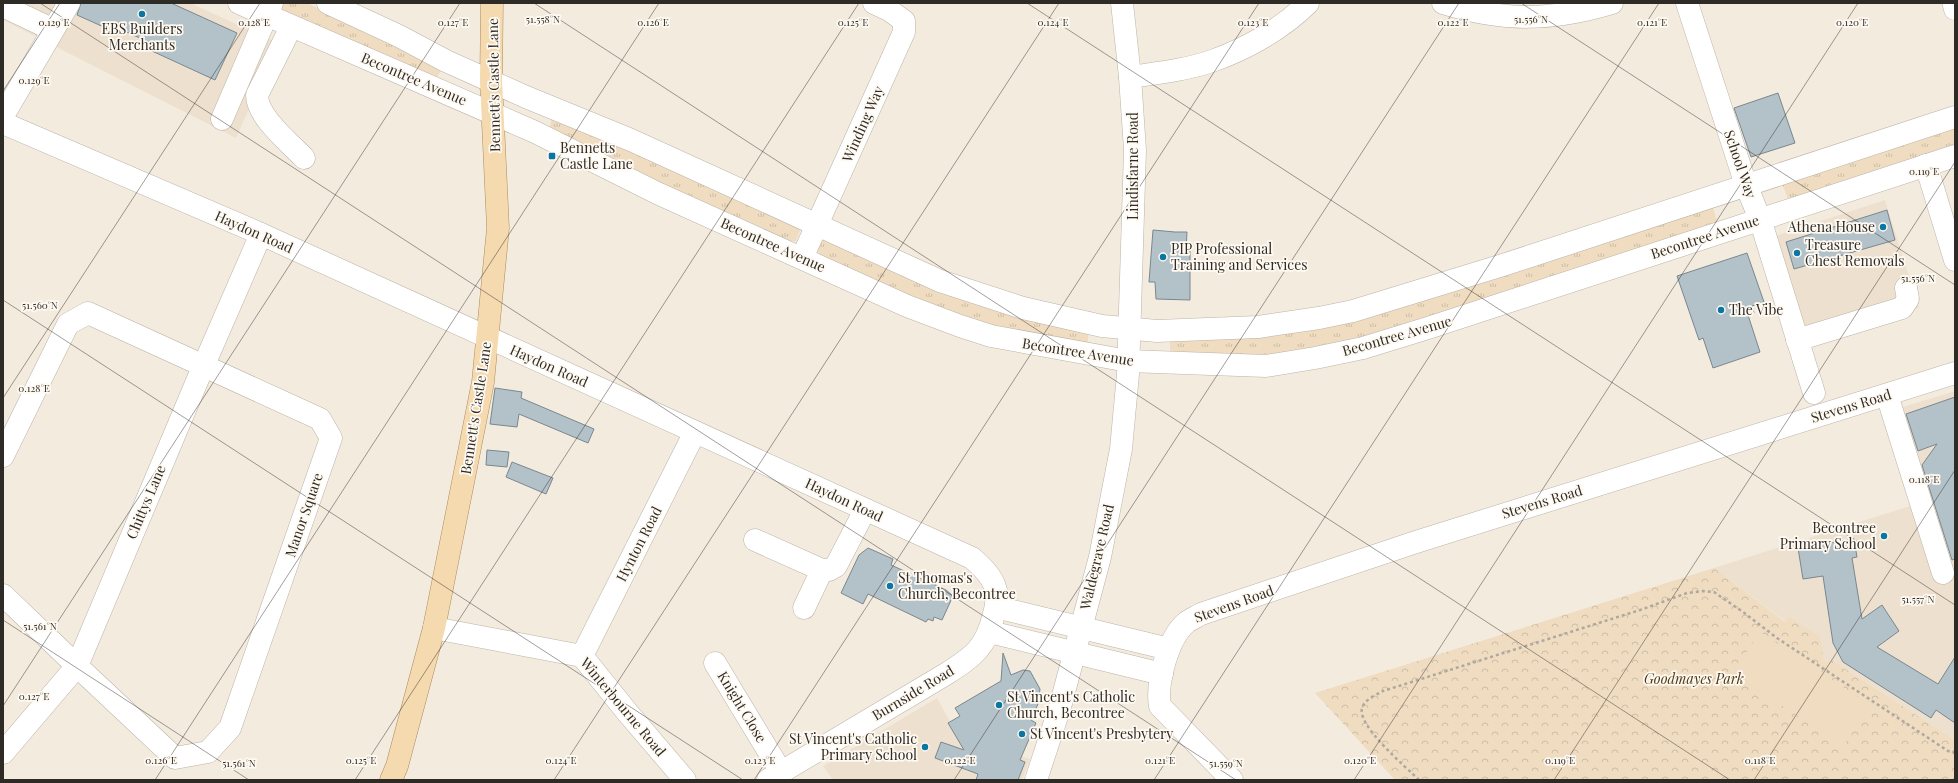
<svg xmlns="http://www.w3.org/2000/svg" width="1958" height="783" font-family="'Playfair Display',serif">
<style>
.built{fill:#ede0ce}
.grass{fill:url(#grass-tufts)}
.forest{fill:url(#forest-crowns)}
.garden{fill:#efdcc1}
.building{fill:#b3c1c9;stroke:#7a878f}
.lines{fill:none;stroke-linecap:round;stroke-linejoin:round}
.minor-casing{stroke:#bcb3a7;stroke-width:23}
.major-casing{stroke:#ab8c5c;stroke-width:23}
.path{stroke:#afa89f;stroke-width:2.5;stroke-dasharray:3 3;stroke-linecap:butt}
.minor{stroke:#fff;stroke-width:22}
.major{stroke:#f5d9af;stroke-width:22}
.ticks{fill:none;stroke:#2e2a26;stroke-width:1;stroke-opacity:0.45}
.poi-dot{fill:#0977a1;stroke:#fef9f1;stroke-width:1.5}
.labels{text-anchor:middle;stroke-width:3.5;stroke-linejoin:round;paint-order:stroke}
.poi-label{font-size:14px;fill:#2e2a26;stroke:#fef9f1;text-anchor:start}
.street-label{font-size:14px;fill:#2e2a26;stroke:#fef9f1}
.park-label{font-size:14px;font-style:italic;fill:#4e3815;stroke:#fef9f1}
.ticks-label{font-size:10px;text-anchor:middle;fill:#2e2a26;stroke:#fef9f1;stroke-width:3.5;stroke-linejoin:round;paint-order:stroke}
</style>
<defs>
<pattern id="grass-tufts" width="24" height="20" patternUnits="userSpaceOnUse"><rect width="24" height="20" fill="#efdcc1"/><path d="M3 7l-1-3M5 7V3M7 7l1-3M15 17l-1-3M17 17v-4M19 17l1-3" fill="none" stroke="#cdbda6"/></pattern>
<pattern id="forest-crowns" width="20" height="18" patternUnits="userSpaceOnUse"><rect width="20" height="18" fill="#efdcc1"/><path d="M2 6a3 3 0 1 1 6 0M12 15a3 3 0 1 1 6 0" fill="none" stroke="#cdbda6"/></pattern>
</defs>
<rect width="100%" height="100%" fill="#f4ebdf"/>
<g class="built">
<polygon points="3,3 190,3 278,43 236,138 3,20"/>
<polygon points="1885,200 1919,308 1810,343 1775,236"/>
<polygon points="1955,391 1955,740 1833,661 1824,662 1789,618 1786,622 1714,568 1913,505 1890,411"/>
<polygon points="937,698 957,734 1030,759 1022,780 833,780 823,766"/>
</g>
<g class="grass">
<polygon points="284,3 307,3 442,69 436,79 281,10"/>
<polygon points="552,116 798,226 800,230 796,241 790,241 579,147 549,130"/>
<polygon points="1955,128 1955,149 1789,202 1782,183"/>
<polygon points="1712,204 1718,225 1384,331 1316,348 1270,354 1205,357 1170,357 1170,337 1219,337"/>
<polygon points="823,240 830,240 1089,329 1087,350 954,316 821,257 816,248 819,243"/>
</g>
<polygon class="forest" points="1714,568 1785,622 1789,617 1820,637 1824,662 1833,661 1955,740 1955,780 1395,780 1315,693"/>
<polygon class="garden" points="1760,632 1870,705 1843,746 1733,673"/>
<g class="building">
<polygon points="81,3 171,3 237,33 215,80 152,51 156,45 108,24 106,28 77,15"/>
<polygon points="1778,93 1795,143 1751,157 1734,108"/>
<polygon points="1887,210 1895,240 1794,269 1786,242"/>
<polygon points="1153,230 1175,232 1187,232 1186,251 1190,251 1190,300 1156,299 1155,282 1149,282"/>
<polygon points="1747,253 1764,302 1752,306 1754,313 1748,315 1760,352 1713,368 1703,338 1699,340 1677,276"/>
<polygon points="495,388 522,392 521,398 594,429 588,443 519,414 517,427 490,424"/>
<polygon points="1955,397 1955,559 1952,560 1922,465 1937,444 1918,451 1906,414"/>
<polygon points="487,450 509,452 507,467 486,465"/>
<polygon points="512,462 553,478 546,494 506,477"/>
<polygon points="1854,539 1857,557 1852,558 1862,619 1882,605 1899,631 1877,647 1938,684 1955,657 1955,723 1936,710 1931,718 1843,662 1833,643 1823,576 1803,579 1798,548"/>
<polygon points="868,548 893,559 891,565 946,590 953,596 942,620 934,617 933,621 928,619 926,622 868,594 863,604 841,593 859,555"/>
<polygon points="1003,653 1011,675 1023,670 1030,671 1040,689 1038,704 1031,720 1036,723 1020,760 1025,762 1018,780 976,780 978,774 935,758 941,742 964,750 948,723 960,716 955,708 1001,681"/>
</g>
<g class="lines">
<g class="minor-casing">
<g id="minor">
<polyline points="239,3 535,132 657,193 907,306 960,326 991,336 1128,361 1266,366 1315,358 1363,348 1428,328 1955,156"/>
<polyline points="328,3 399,36 446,61 526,97 631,140 940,281 1023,308 1102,326 1157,331 1258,327 1319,318 1353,311 1503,265 1955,117"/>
<path d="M1443 3C1504 22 1552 21 1612 3"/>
<polyline points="1687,3 1746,185 1760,219 1814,393"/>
<polyline points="1954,5 1955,9"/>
<polyline points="3,6 43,25"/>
<path d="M291 27 257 95C257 117 289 142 304 158"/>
<path d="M1130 77C1157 73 1186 70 1212 61 1246 49 1282 29 1308 3"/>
<polyline points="3,116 69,3"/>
<polyline points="222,119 272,3"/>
<path d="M3 123 261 234 972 558C981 566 991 575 995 587 998 594 996 606 994 614 986 648 974 656 946 674L768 780"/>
<polyline points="1926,165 1955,260"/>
<polyline points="802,258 904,32 904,21 889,10 874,3"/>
<polyline points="1797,340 1902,308 1908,299 1906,288"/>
<polyline points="1887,395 1943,573"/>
<polyline points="3,456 68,324 88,313 320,419 331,438 230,728 208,752 175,758 77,666 3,595"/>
<polyline points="755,540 822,570 829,570 836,566 865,510"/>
<polyline points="996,607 1169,649"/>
<polyline points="804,608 822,570"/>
<polyline points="434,628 582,656 627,712 685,780"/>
<polyline points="990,632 1162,674"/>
<polyline points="582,656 695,432"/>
<polyline points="715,663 781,772"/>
<polyline points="3,753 77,666 203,367 261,234"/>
<polyline points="1036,780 1060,707 1100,557 1121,449 1128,374 1135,150 1130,77 1122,3"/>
<path d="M1232 780 1160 706C1156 683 1168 637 1187 622 1191 619 1196 617 1201 614L1416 542 1955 373"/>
</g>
</g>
<g class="major-casing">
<polyline id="major" points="391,780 397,766 434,628 483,382 498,228 491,81 492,3"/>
</g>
<g class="path">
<path d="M1419 780C1406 767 1357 726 1362 708 1365 699 1376 695 1383 691L1640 610 1687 593 1703 591 1714 592 1743 612 1777 638 1948 751 1955 753"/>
<polyline points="1954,780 1955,778"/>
</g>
<use href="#minor" class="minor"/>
<use href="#major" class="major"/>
</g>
<path class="ticks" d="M40 3 1236 780M534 3 1730 780M1027 3 1955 605M1521 3 1955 285M3 91 60 3M3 300 743 780M3 398 260 3M3 620 249 780M3 706 460 3M155 780 659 3M355 780 859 3M554 780 1059 3M754 780 1259 3M954 780 1459 3M1154 780 1659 3M1354 780 1858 3M1554 780 1955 162M1754 780 1955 470M1953 780 1955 778"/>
<g class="poi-dot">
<circle cx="142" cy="14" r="4"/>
<rect x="548" y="152" width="8" height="8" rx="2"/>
<circle cx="1883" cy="227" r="4"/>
<circle cx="1797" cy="253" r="4"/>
<circle cx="1163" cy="257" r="4"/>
<circle cx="1721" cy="310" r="4"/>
<circle cx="1884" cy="536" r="4"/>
<circle cx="890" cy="586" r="4"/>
<circle cx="999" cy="705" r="4"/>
<circle cx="1022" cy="734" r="4"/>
<circle cx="925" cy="747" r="4"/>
</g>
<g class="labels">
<g class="poi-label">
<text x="142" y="34" text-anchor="middle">EBS Builders<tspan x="142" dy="16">Merchants</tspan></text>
<text x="560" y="153">Bennetts<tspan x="560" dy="16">Castle Lane</tspan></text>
<text x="1875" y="232" text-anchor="end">Athena House</text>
<text x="1805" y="250">Treasure<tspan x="1805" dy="16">Chest Removals</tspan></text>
<text x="1171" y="254">PIP Professional<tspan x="1171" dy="16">Training and Services</tspan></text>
<text x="1729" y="315">The Vibe</text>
<text x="1876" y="533" text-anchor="end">Becontree<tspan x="1876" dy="16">Primary School</tspan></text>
<text x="898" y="583">St Thomas's<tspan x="898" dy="16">Church, Becontree</tspan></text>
<text x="1007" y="702">St Vincent's Catholic<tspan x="1007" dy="16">Church, Becontree</tspan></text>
<text x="1030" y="739">St Vincent's Presbytery</text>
<text x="917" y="744" text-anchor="end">St Vincent's Catholic<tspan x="917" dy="16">Primary School</tspan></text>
</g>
<g class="street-label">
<text transform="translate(414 79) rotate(23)" y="5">Becontree Avenue</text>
<text transform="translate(494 85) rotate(-91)" y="5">Bennett's Castle Lane</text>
<text transform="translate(863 124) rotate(-66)" y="5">Winding Way</text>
<text transform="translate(1740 164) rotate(71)" y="5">School Way</text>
<text transform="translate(1133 166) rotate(-90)" y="5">Lindisfarne Road</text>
<text transform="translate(254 232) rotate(24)" y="5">Haydon Road</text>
<text transform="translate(1705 237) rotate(-18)" y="5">Becontree Avenue</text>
<text transform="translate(773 245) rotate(24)" y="5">Becontree Avenue</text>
<text transform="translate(1397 336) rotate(-16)" y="5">Becontree Avenue</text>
<text transform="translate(1078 352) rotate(9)" y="5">Becontree Avenue</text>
<text transform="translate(549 366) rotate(24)" y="5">Haydon Road</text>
<text transform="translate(1851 406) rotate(-17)" y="5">Stevens Road</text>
<text transform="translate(476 408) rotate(-81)" y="5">Bennett's Castle Lane</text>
<text transform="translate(844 500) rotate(25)" y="5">Haydon Road</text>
<text transform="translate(146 502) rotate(-67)" y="5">Chittys Lane</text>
<text transform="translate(1542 502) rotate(-17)" y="5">Stevens Road</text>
<text transform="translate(304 515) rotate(-71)" y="5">Manor Square</text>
<text transform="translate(639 544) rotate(-63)" y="5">Hynton Road</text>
<text transform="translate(1097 557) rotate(-77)" y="5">Waldegrave Road</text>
<text transform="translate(1234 604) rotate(-20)" y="5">Stevens Road</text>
<text transform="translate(913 693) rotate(-31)" y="5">Burnside Road</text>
<text transform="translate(623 707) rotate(50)" y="5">Winterbourne Road</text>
<text transform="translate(742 707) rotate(59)" y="5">Knight Close</text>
</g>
<g class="park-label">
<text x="1694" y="684">Goodmayes Park</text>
</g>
</g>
<g class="ticks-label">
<text x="543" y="23">51.558°N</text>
<text x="1531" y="23">51.556°N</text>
<text x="1453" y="26">0.122°E</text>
<text x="1652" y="26">0.121°E</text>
<text x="1852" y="26">0.120°E</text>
<text x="54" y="26">0.129°E</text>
<text x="254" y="26">0.128°E</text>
<text x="453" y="26">0.127°E</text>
<text x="653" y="26">0.126°E</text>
<text x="853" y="26">0.125°E</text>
<text x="1053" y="26">0.124°E</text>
<text x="1253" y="26">0.123°E</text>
<text x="34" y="84">0.129°E</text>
<text x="1924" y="175">0.119°E</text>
<text x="1918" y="282">51.556°N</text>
<text x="40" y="309">51.560°N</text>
<text x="34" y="392">0.128°E</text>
<text x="1924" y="483">0.118°E</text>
<text x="1918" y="603">51.557°N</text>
<text x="40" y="630">51.561°N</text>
<text x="34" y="700">0.127°E</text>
<text x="161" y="764">0.126°E</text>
<text x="361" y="764">0.125°E</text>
<text x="561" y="764">0.124°E</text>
<text x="760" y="764">0.123°E</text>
<text x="960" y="764">0.122°E</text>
<text x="1160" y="764">0.121°E</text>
<text x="1360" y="764">0.120°E</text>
<text x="1560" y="764">0.119°E</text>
<text x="1760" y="764">0.118°E</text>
<text x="239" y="767">51.561°N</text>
<text x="1226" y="767">51.559°N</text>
</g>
<rect width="1958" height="783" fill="none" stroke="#2e2a26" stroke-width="8"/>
</svg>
